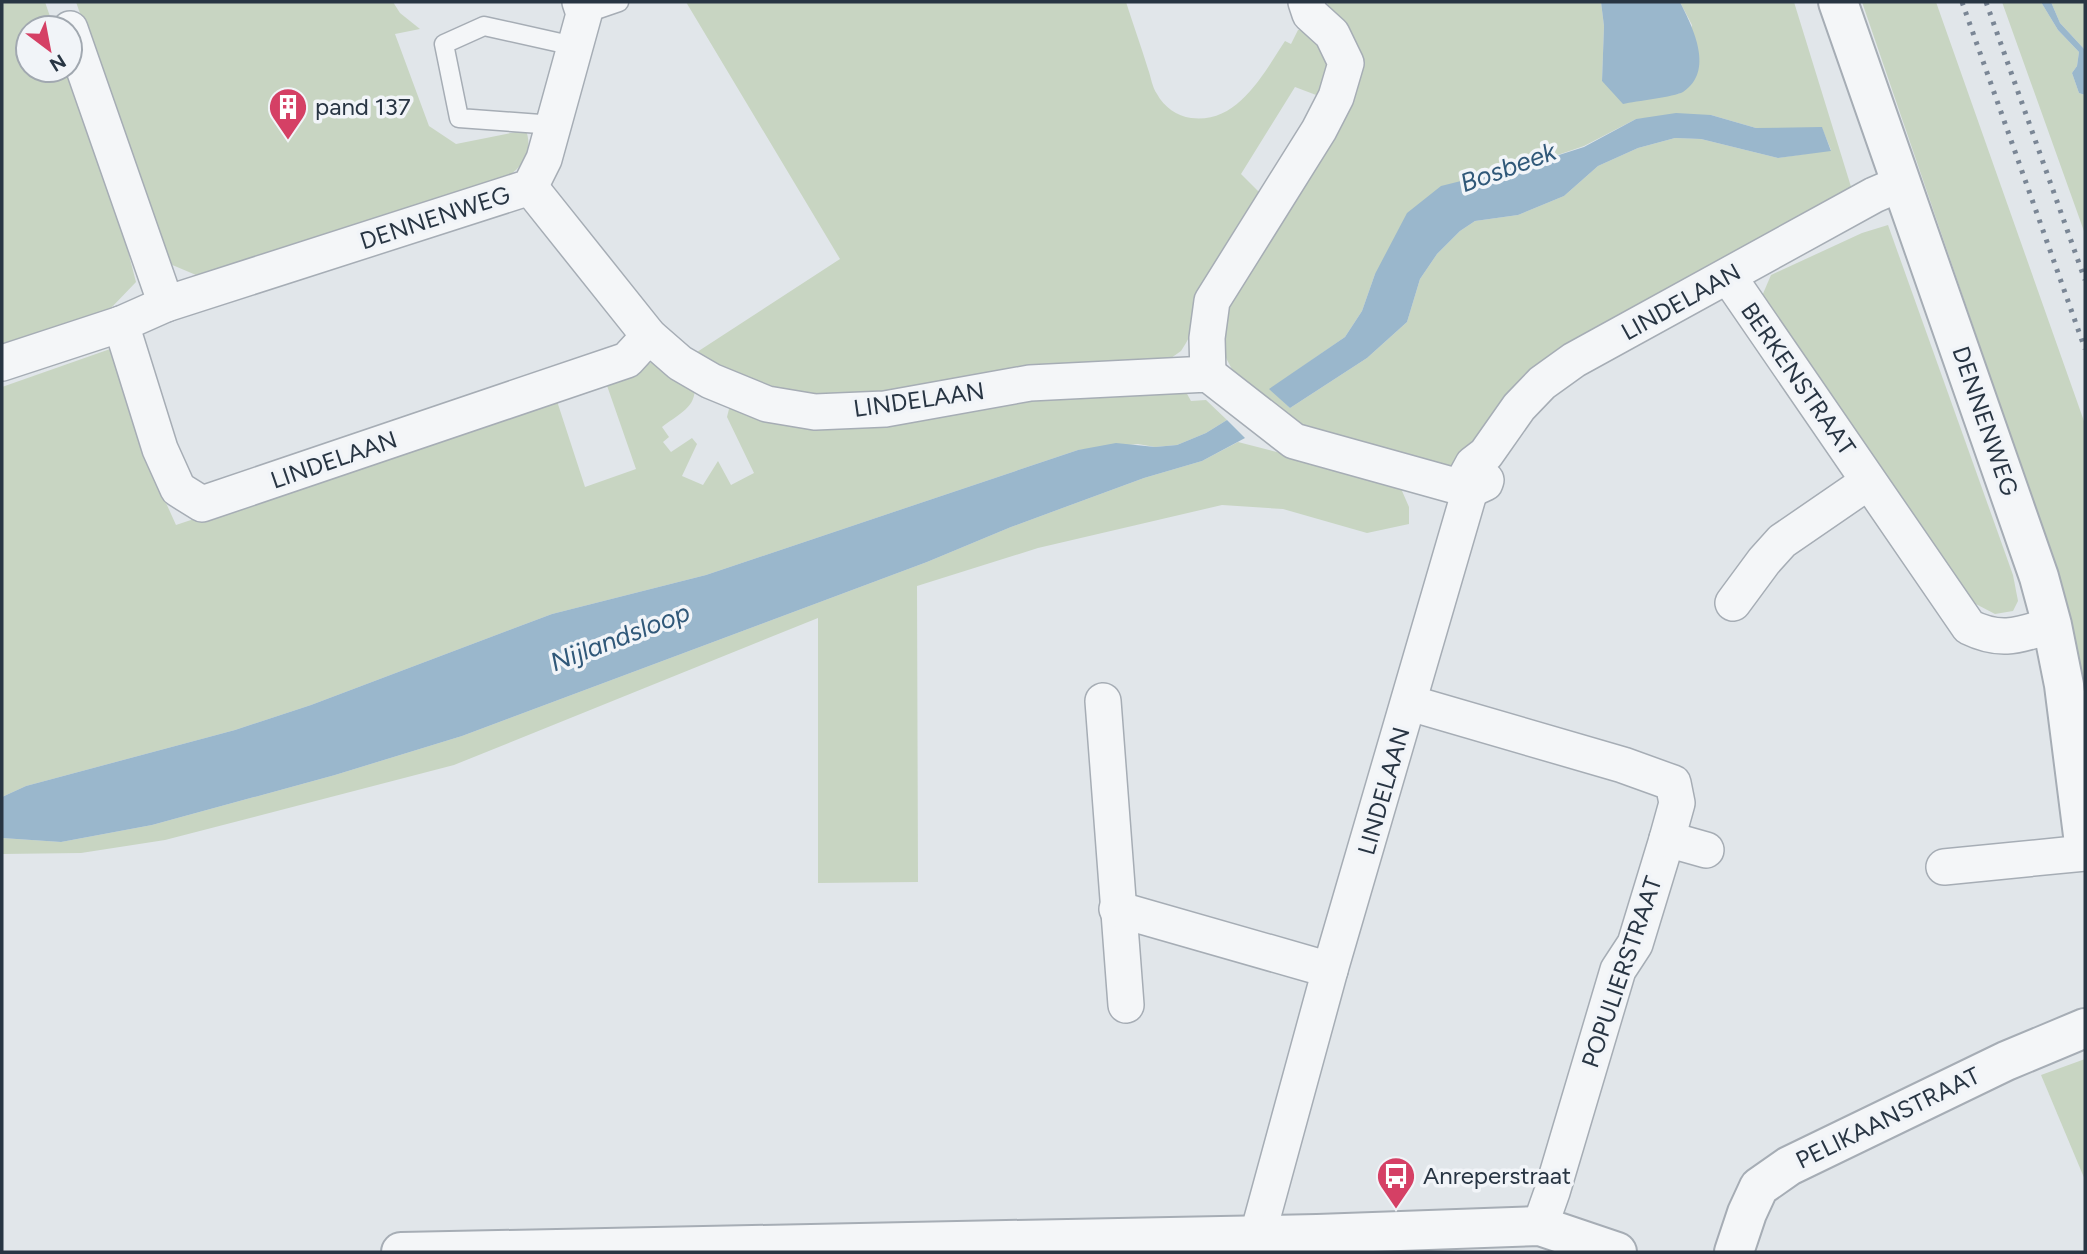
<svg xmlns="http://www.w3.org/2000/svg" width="2087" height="1254" font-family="Figtree,sans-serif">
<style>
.green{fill:#c8d5c2;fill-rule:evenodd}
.water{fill:#9ab7cc}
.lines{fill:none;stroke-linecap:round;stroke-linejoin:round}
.service-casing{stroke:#a6adb5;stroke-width:21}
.minor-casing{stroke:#a6adb5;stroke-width:38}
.tertiary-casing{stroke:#a6adb5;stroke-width:42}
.service{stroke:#f4f6f8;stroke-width:18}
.minor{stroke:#f4f6f8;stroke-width:35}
.tertiary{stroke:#f4f6f8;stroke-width:38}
.rail{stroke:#7a8695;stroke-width:5;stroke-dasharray:3.5 7;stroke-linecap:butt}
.labels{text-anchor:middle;stroke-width:7;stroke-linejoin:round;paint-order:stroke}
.poi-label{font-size:24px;fill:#283543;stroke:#f1f4f8;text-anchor:start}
.street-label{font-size:24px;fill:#283543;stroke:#f1f4f8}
.water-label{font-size:26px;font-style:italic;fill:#305879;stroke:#f1f4f8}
</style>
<rect width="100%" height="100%" fill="#e1e6ea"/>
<g class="green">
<polygon points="2,2 45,2 54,28 28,28 28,70 68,70 124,236 136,282 111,308 2,347"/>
<path d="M76 2H393L400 13 420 29 395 34 429 126 456 144 526 130C533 151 524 166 506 178L196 275 170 264 164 252Z"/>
<path d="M686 2H1126C1133 24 1141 46 1148 69 1151 77 1152 87 1157 94 1164 107 1177 116 1191 118 1238 124 1263 74 1285 41L1291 44 1298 30 1311 28 1329 45 1324 98 1295 87 1241 174 1263 196 1186 343 1181 351 1171 358 901 393 803 395 753 383 694 354 840 259Z"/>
<path d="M1327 2H1601L1604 26 1602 81 1653 98 1681 93 1692 25 1680 2H1794L1852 190 1571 346 1469 458 1445 469 1295 426 1236 377 1225 356 1219 312 1354 94ZM1711 115 1756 128H1822L1831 150 1778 158 1701 139 1675 138 1638 148 1598 166 1564 196 1518 215 1475 221 1460 231 1437 254 1420 279 1407 322 1367 358 1290 408 1270 389 1345 337 1362 311 1375 274 1537 162 1584 146 1636 119Z"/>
<polygon points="1862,2 1936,2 2085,424 2085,701 2073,632 1996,393"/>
<polygon points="2002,2 2041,2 2058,30 2079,52 2077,66 2072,73 2079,93 2085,95 2085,234"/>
<polygon points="2051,2 2085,2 2085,50 2060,23"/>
<polygon points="1888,225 2013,575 2018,601 2013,611 1995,614 1972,602 1762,296 1771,275 1862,233"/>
<path d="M113 348 148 463 176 525 556 398 585 487 636 469 604 377 657 361 694 386C698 407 677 415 662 427L669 437 663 442 671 452 692 438 697 444 682 476 703 485 718 461 731 485 754 473 727 417 729 409 734 406 978 403 1186 392 1191 401 1206 400 1227 420 1206 433 1177 445 1155 447 1138 444 1078 450 706 575 552 614 311 705 235 730 26 786 2 797V387Z"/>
<polygon points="1238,442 1399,484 1409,507 1409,524 1367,533 1283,509 1222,505 1038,548 917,586 918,882 818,883 818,618 454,765 165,840 81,853 2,854 2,838 61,842 152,825 335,775 462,736 927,562 1011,527 1144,478 1202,461"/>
<polygon points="2085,1059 2085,1180 2041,1075"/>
</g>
<g class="water">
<path d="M1601 2H1680C1693 28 1715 71 1683 92 1674 97 1636 101 1623 104L1602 81 1604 26Z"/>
<polygon points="2041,2 2051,2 2060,23 2085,50 2085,95 2079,93 2072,73 2077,66 2079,52 2058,30"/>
<polygon points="1676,113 1711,115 1756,128 1822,127 1831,151 1778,158 1701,139 1675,138 1638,148 1598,166 1564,196 1518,215 1475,221 1460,231 1437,254 1420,279 1407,322 1367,358 1290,408 1269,389 1345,337 1362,311 1375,274 1407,213 1441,186 1537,162 1584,147 1636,119"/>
<polygon points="1227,420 1245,438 1202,461 1144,478 1011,527 927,562 462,736 335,775 152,825 61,842 2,838 2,797 26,786 235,730 311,705 552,614 706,575 1078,450 1116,443 1155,447 1177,445 1206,433"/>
</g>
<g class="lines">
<g class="service-casing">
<g id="service">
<polyline points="584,14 619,2"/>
<polyline points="554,125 459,118 444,44 484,26 574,46"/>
</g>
</g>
<g class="minor-casing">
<g id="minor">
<polyline points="70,29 166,304"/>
<polyline points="530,187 649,336 680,363 711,381 767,404 815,412 885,409 1030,383 1208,374 1294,441 1470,490 1485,483 1486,480"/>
<path d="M1728 276 1969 627C2002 643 2019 635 2052 625"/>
<polyline points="121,324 160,449 178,489 202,504 627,360 649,336"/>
<polyline points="2,363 121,324 166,304 530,187 544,159 584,14 580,2"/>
<polyline points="1208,374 1207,338 1212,301 1319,130 1336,97 1346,63 1332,34 1310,14 1306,2"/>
<polyline points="1733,603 1764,561 1782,541 1868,482"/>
<polyline points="1103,701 1126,1005"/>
<polyline points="1410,703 1623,765 1673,783 1677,803 1667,839 1635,944 1618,970 1552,1192 1540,1226"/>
<polyline points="1667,839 1706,850"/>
<polyline points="1944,867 2085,853"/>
<polyline points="1117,909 1330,970"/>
<polyline points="1253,1252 1330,970 1470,490 1467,475 1473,464 1486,454 1519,407 1542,383 1574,360 1874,195 1902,183"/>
</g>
</g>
<g class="tertiary-casing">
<g id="tertiary">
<polyline points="1838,2 2039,577 2052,625 2064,685 2085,851"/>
<polyline points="401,1252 1317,1234 1540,1226 1617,1252"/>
<polyline points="1734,1252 1747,1213 1759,1187 1789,1166 2006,1061 2085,1028"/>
</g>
</g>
<use href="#service" class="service"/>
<use href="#minor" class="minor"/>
<use href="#tertiary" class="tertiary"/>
<g class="rail">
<polyline points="1962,2 2085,349"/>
<polyline points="1986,2 2085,280"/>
</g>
</g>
<defs>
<g id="building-pin" transform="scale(2.0125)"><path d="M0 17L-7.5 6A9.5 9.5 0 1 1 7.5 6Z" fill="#d54065" stroke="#f1f4f8"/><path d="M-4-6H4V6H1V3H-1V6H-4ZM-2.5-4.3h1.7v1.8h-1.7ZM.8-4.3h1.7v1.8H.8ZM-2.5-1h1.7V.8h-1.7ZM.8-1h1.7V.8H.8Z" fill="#fff"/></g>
<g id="bus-pin" transform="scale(2.0125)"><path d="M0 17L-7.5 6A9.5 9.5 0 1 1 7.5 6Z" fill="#d54065" stroke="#f1f4f8"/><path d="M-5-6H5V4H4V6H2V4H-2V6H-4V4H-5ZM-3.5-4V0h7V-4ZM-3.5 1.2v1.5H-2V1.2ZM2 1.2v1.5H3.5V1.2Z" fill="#fff"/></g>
</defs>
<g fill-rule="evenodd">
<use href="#building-pin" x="288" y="107"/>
<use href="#bus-pin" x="1396" y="1176"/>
</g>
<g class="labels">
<g class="poi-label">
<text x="315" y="115">pand 137</text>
<text x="1423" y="1184">Anreperstraat</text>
</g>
<g class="street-label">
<text transform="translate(435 218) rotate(-18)" y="8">DENNENWEG</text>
<text transform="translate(1681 302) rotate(-29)" y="8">LINDELAAN</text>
<text transform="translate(1798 379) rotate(55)" y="8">BERKENSTRAAT</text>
<text transform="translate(919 400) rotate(-8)" y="8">LINDELAAN</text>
<text transform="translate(1985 421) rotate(71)" y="8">DENNENWEG</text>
<text transform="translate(334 460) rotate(-19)" y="8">LINDELAAN</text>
<text transform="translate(1384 791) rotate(-74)" y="8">LINDELAAN</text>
<text transform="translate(1622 972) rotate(-71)" y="8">POPULIERSTRAAT</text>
<text transform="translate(1888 1118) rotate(-26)" y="8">PELIKAANSTRAAT</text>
</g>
<g class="water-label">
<text transform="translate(1508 167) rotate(-20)" y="9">Bosbeek</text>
<text transform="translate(620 637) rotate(-21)" y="9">Nijlandsloop</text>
</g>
</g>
<rect width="2087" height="1254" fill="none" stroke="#283543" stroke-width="7"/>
<g transform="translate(49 49) rotate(148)"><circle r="33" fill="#f1f4f8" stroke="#a1a8b0" stroke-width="2"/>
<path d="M0-5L12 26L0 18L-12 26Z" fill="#d54065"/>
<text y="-10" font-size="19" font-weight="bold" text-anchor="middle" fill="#283543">N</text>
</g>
</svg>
